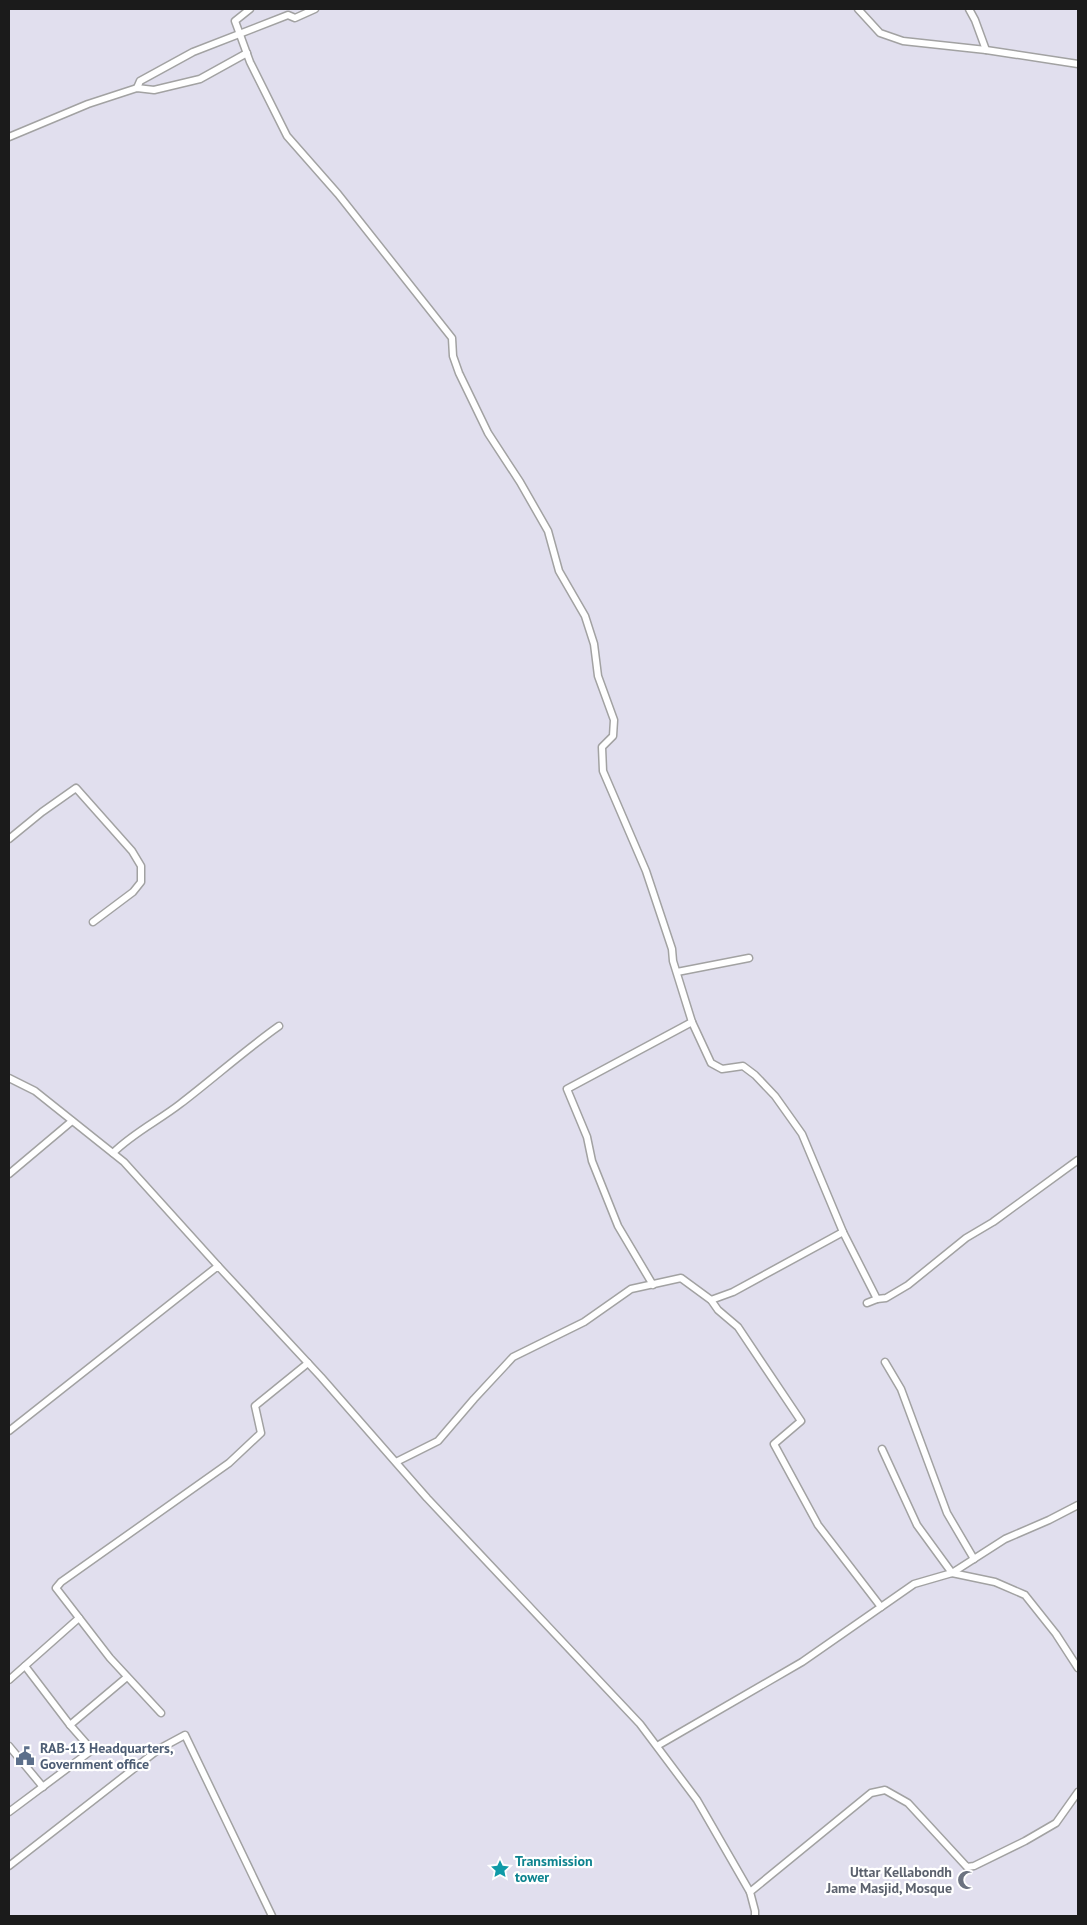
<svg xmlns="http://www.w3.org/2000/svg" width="1087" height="1925" font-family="'PT Sans',sans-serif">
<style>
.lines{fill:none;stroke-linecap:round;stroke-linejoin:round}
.street-casing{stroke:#a2a2a2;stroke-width:9}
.street{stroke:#fff;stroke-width:6}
.labels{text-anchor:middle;stroke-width:4.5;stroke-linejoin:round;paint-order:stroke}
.service-label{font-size:14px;font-weight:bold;fill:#4e5e75;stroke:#fff;text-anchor:start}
.culture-label{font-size:14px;font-weight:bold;fill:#0d838f;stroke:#fff;text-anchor:start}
.worship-label{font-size:14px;font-weight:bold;fill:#5b616d;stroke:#fff;text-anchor:end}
</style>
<rect width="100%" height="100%" fill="#e1dfee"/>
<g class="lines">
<g class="street-casing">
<g id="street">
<polyline points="250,9 235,21 250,62 287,136 338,194 452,338 453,356 459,373 488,433 520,482 548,531 559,571 585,616 594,644 598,676 614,720 613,736 602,747 603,771 646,871 672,949 673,961 692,1022 711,1063 722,1069 743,1066 755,1075 775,1096 802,1134 843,1232 877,1299"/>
<polyline points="858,9 880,33 903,41 986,50 1078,64"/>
<polyline points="969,9 975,20 986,50"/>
<polyline points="137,88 140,81 193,52 288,15 295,18 315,9"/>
<polyline points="9,137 88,104 137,88 154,90 200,79 247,53"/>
<polyline points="9,839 42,812 76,788 132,851 141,866 141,882 133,892 93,922"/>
<polyline points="677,972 749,958"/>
<polyline points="9,1078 35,1091 124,1162 218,1266"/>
<path d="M113 1153C133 1133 158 1121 180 1104 214 1078 245 1050 279 1026"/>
<polyline points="9,1174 72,1121"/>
<polyline points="653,1285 618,1226 592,1161 587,1137 567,1089 692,1022"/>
<polyline points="711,1300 733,1292 843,1232"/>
<polyline points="867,1303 877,1299 886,1298 908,1285 966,1238 993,1222 1078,1160"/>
<polyline points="885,1362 901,1389 947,1513 974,1559"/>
<polyline points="9,1431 218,1266 321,1377 427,1498 640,1724 697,1800 750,1892"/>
<polyline points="882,1449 917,1525 952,1573 1005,1539 1049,1520 1078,1505"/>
<polyline points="396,1462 438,1441 474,1399 513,1357 584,1322 631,1289 681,1278 711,1300 718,1310 738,1327 801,1421 774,1444 818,1525 881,1607 802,1662 657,1746"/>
<polyline points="881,1607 914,1584 952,1573 995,1582 1025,1595 1056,1634 1078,1668"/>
<polyline points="25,1666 70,1725"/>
<polyline points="9,1680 79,1618"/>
<polyline points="161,1713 110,1658 56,1588 61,1582 229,1463 261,1433 255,1406 308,1363"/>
<polyline points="9,1746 43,1787"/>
<polyline points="9,1812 92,1750 70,1725 127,1677"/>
<polyline points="9,1866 159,1749 185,1735 272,1916"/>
<polyline points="755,1916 755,1911 750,1892 871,1793 885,1790 908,1803 967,1867 974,1866 1025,1841 1056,1823 1078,1792"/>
</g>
</g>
<use href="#street" class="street"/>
</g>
<defs>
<g id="civic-bare" transform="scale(1.5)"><path d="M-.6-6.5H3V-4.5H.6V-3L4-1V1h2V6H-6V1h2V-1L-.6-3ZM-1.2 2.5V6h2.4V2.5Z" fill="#5c6f8a" stroke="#fff" stroke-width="2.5" paint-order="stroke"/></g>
<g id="sight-bare" transform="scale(1.5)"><path d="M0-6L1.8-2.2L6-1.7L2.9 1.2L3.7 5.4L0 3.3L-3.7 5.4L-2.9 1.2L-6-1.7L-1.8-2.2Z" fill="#0f9aa8" stroke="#fff" stroke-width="2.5" paint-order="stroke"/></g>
<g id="mosque-bare" transform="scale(1.5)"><path d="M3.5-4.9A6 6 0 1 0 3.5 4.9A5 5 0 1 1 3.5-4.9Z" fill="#6b7280" stroke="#fff" stroke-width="2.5" paint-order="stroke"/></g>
</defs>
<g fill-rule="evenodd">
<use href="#civic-bare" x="25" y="1756"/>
<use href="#sight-bare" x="500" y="1869"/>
<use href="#mosque-bare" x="967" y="1880"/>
</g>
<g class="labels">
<g class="service-label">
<text x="40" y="1753">RAB-13 Headquarters,<tspan x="40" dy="16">Government office</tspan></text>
</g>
<g class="culture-label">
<text x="515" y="1866">Transmission<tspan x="515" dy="16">tower</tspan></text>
</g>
<g class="worship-label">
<text x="952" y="1877">Uttar Kellabondh<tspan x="952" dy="16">Jame Masjid, Mosque</tspan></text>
</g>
</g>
<rect width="1087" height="1925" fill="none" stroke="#1b1b1b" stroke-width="20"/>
</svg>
